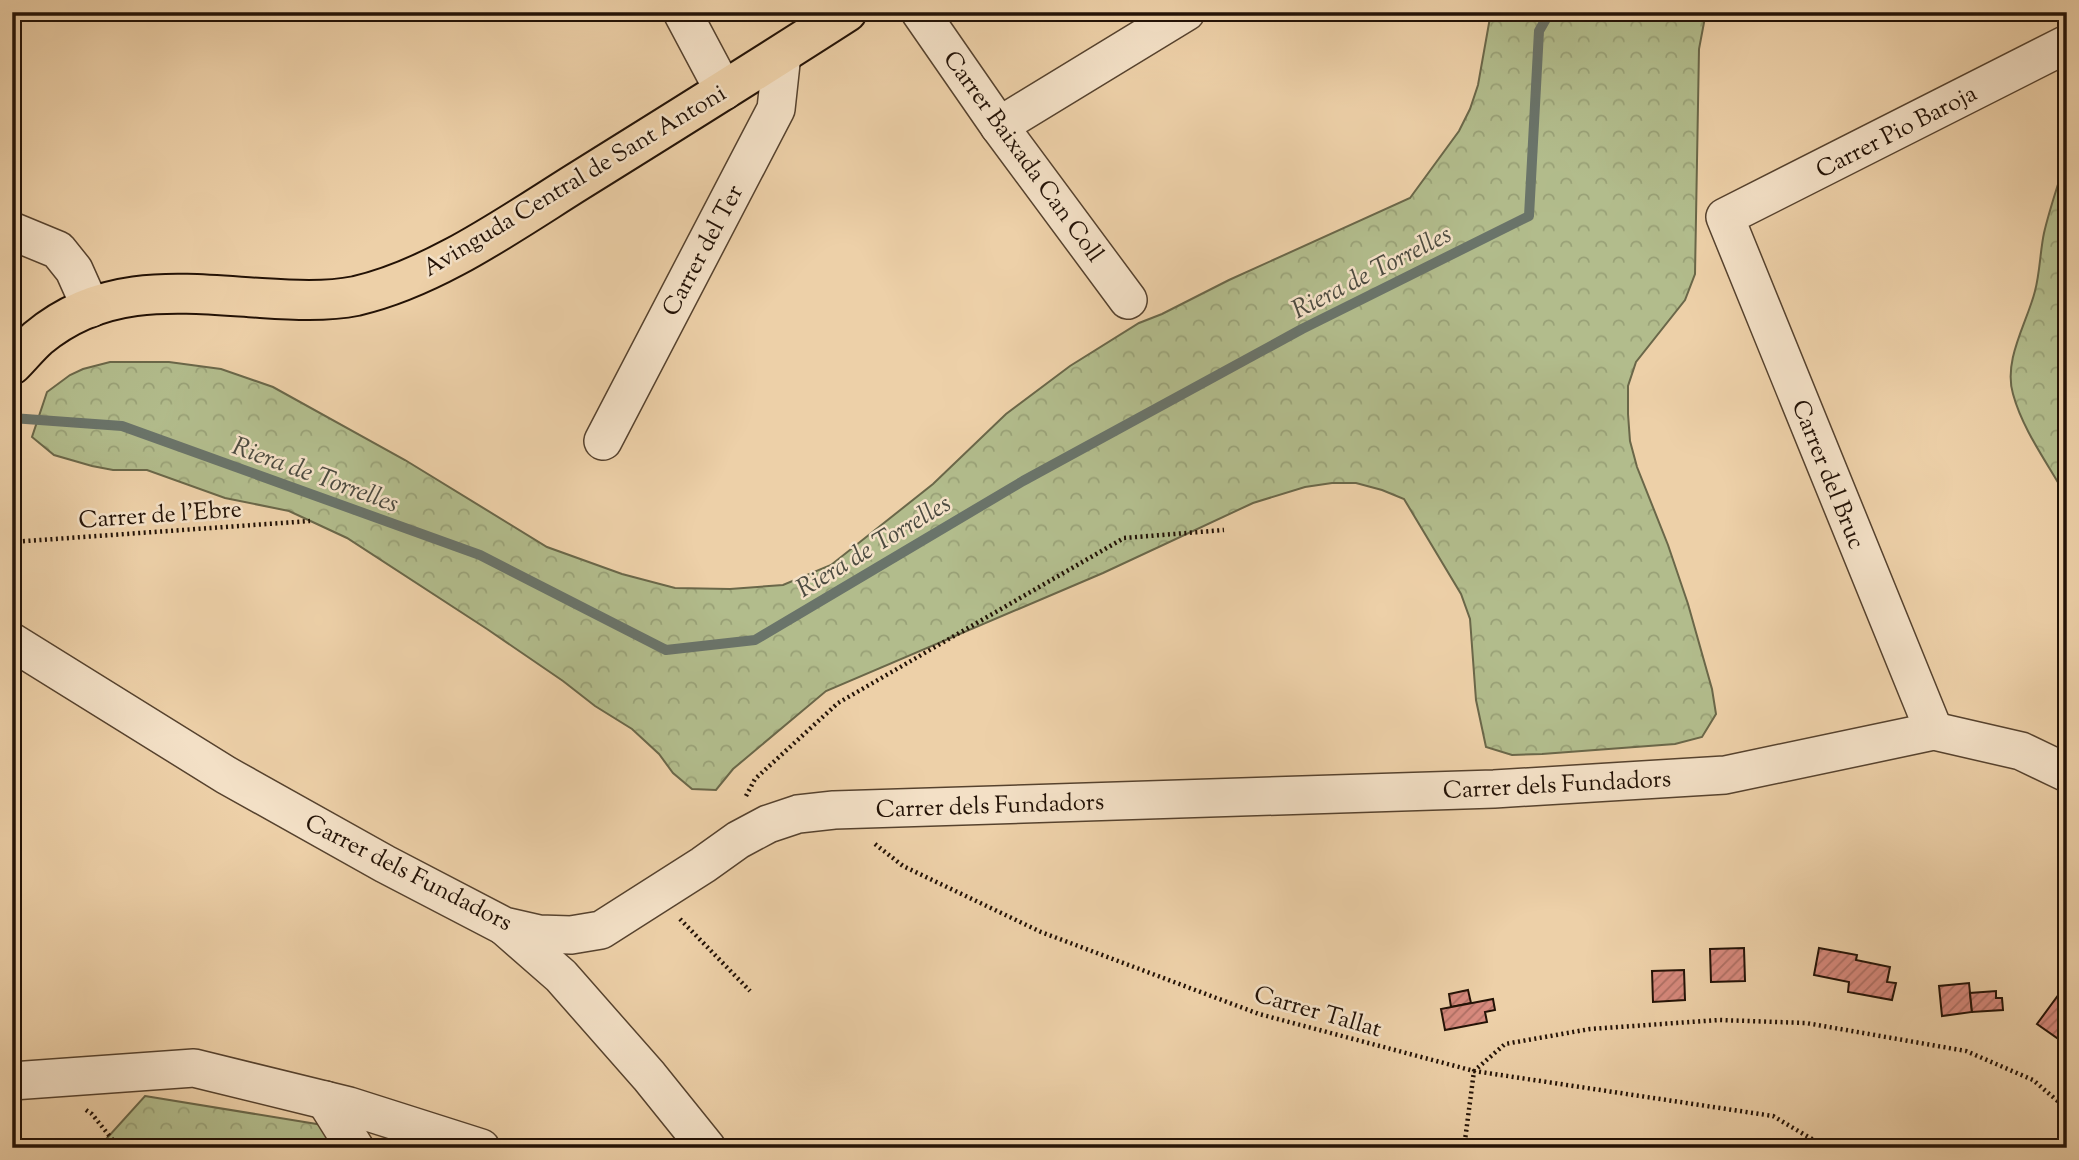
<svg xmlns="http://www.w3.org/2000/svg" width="2079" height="1160" font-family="'Sorts Mill Goudy',serif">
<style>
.forest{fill:url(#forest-crowns);stroke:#6a6749;stroke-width:2}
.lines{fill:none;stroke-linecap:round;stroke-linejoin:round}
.stream{stroke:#6a746a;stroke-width:10}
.building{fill:url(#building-hatch);stroke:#231206;stroke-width:2}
.street-casing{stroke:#56422e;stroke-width:40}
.primary-casing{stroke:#231206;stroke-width:42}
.path{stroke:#231206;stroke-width:4.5;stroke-dasharray:2 3.5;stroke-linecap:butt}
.street{stroke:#f3e0c6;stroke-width:37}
.primary{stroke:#edd0a8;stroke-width:38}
.labels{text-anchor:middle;stroke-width:5;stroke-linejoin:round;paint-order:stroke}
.street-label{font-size:24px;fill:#231206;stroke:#f3e0c6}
.water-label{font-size:26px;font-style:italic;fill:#4d4b40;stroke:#f3e0c6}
</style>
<defs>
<pattern id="forest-crowns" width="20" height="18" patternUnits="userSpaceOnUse" patternTransform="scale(1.75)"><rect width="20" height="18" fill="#b2bc8c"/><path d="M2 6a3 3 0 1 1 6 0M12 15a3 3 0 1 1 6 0" fill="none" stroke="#99a177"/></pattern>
<pattern id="building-hatch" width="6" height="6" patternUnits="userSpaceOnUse" patternTransform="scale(1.75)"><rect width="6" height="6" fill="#d7897d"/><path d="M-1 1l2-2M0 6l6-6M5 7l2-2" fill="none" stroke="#ae6f64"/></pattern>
</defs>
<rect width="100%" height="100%" fill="#edd0a8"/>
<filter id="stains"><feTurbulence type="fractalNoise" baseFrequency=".00286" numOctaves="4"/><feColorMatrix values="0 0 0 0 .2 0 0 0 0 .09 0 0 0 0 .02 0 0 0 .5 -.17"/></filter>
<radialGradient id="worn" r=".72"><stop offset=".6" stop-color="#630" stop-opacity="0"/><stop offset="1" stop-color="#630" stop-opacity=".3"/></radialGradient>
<g class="forest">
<polygon points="1491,12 1706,12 1699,49 1695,274 1685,300 1636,362 1628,386 1628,414 1630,441 1637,467 1668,545 1688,604 1712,689 1716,714 1702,737 1675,744 1542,754 1512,755 1486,747 1476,700 1470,619 1461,594 1404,499 1382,490 1356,483 1332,483 1305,487 1253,503 1103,573 826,691 733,769 716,790 692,789 673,773 659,754 632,729 595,706 563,681 487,629 347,538 289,511 225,498 147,470 113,470 92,466 54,455 32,437 47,392 70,375 83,369 110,362 169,362 221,369 273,387 405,460 547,547 622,574 675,588 730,589 783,585 831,565 933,484 1006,414 1070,366 1139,323 1162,314 1229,280 1410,198 1459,131 1470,109 1478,85"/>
<path d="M2067 156V498C2049 465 2023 431 2013 394 2003 360 2027 323 2035 291 2040 272 2040 252 2044 233 2050 207 2059 182 2067 156Z"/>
<polygon points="145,1096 347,1129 357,1148 98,1148"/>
</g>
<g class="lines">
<polyline class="stream" points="12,418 122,426 480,555 666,650 755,640 1023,481 1302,329 1529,216 1539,31 1550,12"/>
</g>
<g class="building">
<polygon points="1744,948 1745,981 1711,982 1710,949"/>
<polygon points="1819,948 1857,955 1856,960 1890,967 1887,982 1896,983 1892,1000 1848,992 1849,982 1814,975"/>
<polygon points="1684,970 1685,1000 1653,1002 1652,971"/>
<polygon points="1969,983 1972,1012 1942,1016 1939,986"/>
<polygon points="1468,990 1471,1003 1451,1007 1449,994"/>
<polygon points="1996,991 1996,998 2002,998 2003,1010 1972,1012 1970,993"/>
<polygon points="2059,994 2067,999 2067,1045 2037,1024"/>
<polygon points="1493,999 1495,1010 1485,1012 1487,1022 1445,1030 1441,1009"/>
</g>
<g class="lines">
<g class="street-casing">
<g id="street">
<polyline points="682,12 724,91"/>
<polyline points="920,12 999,126 1128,300"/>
<polyline points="999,126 1186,12"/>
<polyline points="12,231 58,250 74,270 91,308"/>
<polyline points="603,441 776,109 782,54"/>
<polyline points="12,642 226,775 385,864 504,926 539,934 571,935 601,930 703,865 738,840 768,824 798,814 834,810 1494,789 1725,775 1934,731 2021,751 2067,773"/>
<polyline points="1934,731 1725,217 2067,44"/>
<polyline points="505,927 561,976 649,1076 707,1148"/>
<polyline points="12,1081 194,1068 349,1106 481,1148"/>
<polyline points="325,1100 355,1148"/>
</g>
</g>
<g class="primary-casing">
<path id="primary" d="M12 365C21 356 29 346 38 338 105 282 181 293 261 298 292 300 326 302 356 296 434 278 510 224 577 182 667 126 757 70 847 12"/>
</g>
<g class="path">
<polyline points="12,542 310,521"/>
<polyline points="746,796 755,779 838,703 1124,538 1224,530"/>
<polyline points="875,844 903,866 1041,932 1259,1014 1474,1071 1773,1116 1827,1148"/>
<polyline points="680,919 750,991"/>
<polyline points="86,1110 92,1114 119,1148"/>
<polyline points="1464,1148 1474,1071 1505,1044 1590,1029 1719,1020 1806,1023 1966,1051 2033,1080 2067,1109"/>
</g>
<use href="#street" class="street"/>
<use href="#primary" class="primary"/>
</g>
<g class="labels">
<g class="street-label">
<text transform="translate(1896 131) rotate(-27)" y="8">Carrer Pio Baroja</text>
<text transform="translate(1024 156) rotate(54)" y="8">Carrer Baixada Can Coll</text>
<text transform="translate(574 180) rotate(-31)" y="8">Avinguda Central de Sant Antoni</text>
<text transform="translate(702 250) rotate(-62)" y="8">Carrer del Ter</text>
<text transform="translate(1829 474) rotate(68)" y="8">Carrer del Bruc</text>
<text transform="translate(160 514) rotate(-4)" y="8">Carrer de l'Ebre</text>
<text transform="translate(1557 784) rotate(-3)" y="8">Carrer dels Fundadors</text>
<text transform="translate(990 805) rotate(-2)" y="8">Carrer dels Fundadors</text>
<text transform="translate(409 872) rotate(27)" y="8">Carrer dels Fundadors</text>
<text transform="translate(1318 1011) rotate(16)" y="8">Carrer Tallat</text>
</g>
<g class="water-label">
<text transform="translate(1371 271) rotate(-27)" y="9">Riera de Torrelles</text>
<text transform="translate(316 474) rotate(20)" y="9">Riera de Torrelles</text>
<text transform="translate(873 545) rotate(-31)" y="9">Riera de Torrelles</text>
</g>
</g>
<rect width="2079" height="1160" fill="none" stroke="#edd0a8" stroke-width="42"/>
<rect x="14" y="14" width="2051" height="1132" fill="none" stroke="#231206" stroke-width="3.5"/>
<rect x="21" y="21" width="2037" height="1118" fill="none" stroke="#231206" stroke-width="2"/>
<rect width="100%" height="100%" filter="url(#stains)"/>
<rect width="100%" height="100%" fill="url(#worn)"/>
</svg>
